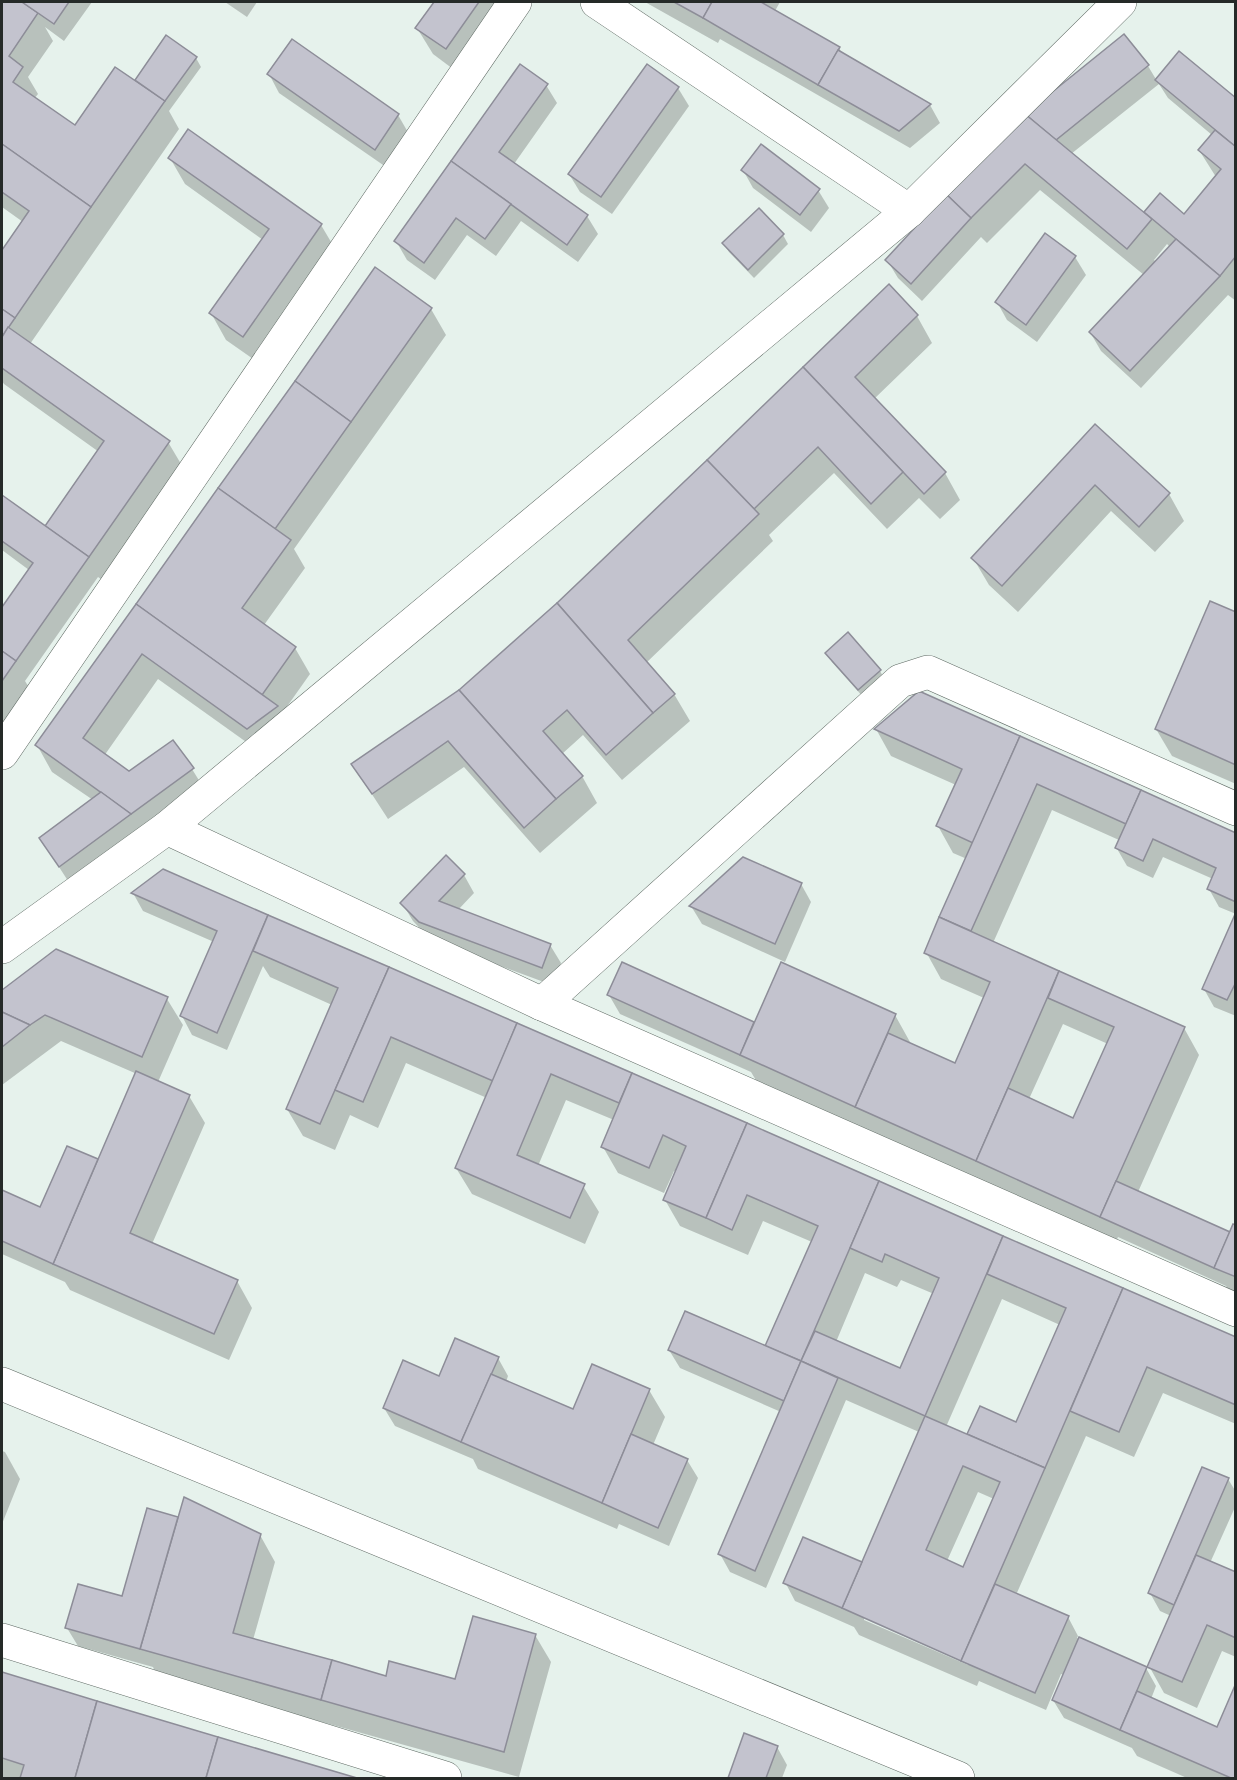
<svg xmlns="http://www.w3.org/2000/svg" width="1237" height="1780" font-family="'Titillium Web',sans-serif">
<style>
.shadow{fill:#0003;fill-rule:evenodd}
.building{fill:#c3c3ce;stroke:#8d8d98;stroke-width:1.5;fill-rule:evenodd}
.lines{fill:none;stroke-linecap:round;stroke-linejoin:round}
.minor-casing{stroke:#5e6963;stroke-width:34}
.minor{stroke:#fff;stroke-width:33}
</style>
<rect width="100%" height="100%" fill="#e6f2ec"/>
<g class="shadow">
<polygon points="2,2 92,2 64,41 45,27 53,41 28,77 38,94 34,99 75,127 140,86 137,80 196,58 201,67 169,111 179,129 30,344 168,442 184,469 105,582 98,577 25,681 30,689 2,729 2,610 29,570 2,550 2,497 49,530 99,452 4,384 2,381 2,253 23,222 2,207"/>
<polygon points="225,2 257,2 247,17"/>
<polygon points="436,2 512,2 461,75 433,54 417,28"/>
<polygon points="645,2 780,2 775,11 839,48 843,55 930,105 940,123 910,148 720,39 718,43"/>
<path d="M1124 36 1148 66 1157 81 1236 100V301L1228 295 1141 388 1101 351 1090 332 1144 275 1040 190 987 243 981 237 922 301 898 278 887 260ZM1159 84 1168 98 1212 135 1199 150 1216 177 1185 216 1160 196 1144 215 1071 154ZM1167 244 1170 247 1156 262 1154 260Z"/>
<polygon points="293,41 398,115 409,134 386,167 279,93 269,74"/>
<polygon points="647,66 678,88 689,106 612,214 580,192 569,174"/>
<polygon points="546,85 557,103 514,164 587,216 598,234 578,262 521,221 496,256 467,235 435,280 407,260 396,241"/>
<polygon points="188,131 321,225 337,252 259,363 226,340 211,313 263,240 185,184 170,158"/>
<polygon points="743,170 818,190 829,208 811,232 753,188"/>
<polygon points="759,210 783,235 788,244 754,278 729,252 724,244"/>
<polygon points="1046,235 1075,257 1086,275 1037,342 1007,320 997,302"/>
<polygon points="889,287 917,316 932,343 874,399 945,473 960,500 940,519 919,498 887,529 834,473 769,535 773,541 646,663 674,694 690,721 622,780 583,735 562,754 582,776 597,803 540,853 464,767 388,819 353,765 460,691 558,604"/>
<polygon points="431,309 446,335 294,549 305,568 264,625 295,648 310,674 281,715 263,754 158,679 104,756 129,773 192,769 208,795 70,884 41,839 93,800 52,772 37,745"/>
<polygon points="1095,426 1169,494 1184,521 1155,552 1111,511 1018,612 989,585 973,558"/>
<polygon points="1236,614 1236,784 1172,756 1156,729"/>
<polygon points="848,634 880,671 885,680 864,698 832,662 827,653"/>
<path d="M876 729 1236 834V914L1219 907 1209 889 1213 879 1163 857 1153 878 1127 866 1116 847 1119 840 1052 810 993 943 1184 1028 1199 1055 1138 1192 1230 1234 1236 1227V1296L1231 1294 1226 1286 1118 1237 1116 1242 757 1082 751 1072 620 1014 609 995 753 1023 754 1026 895 1015 910 1042 909 1044 955 1065 984 998 941 979 926 952 967 859 953 853 938 826 956 785 891 756ZM1063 1024 1108 1044 1074 1120 1029 1099Z"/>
<path d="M163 871 1236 1338V1424L1163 1393 1134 1457 1086 1436 1016 1595 1068 1617 1078 1636 1077 1638 1146 1668 1156 1686 1151 1699 1217 1729 1236 1687V1778H1187L1137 1756 1132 1748 1064 1718 1053 1700 1064 1675 1061 1674 1046 1710 979 1681 977 1686 859 1635 854 1627 795 1601 785 1582 862 1566 919 1432 846 1400 766 1588 730 1572 720 1554 781 1412 680 1368 669 1350 769 1349 812 1242 763 1221 748 1255 680 1226 665 1200 676 1172 674 1171 664 1193 618 1173 603 1147 614 1120 566 1100 538 1166 583 1186 599 1212 585 1244 472 1194 456 1168 487 1098 406 1063 378 1128 350 1115 335 1150 303 1136 287 1109 332 1005 270 977 263 966 227 1050 192 1035 182 1016 214 942 143 911 133 893ZM865 1273 897 1287 901 1280 934 1294 901 1370 836 1342ZM1002 1299 1060 1325 1017 1424 981 1408 968 1436 946 1427ZM978 1492 994 1499 964 1569 947 1561ZM864 1616 969 1662 968 1665 864 1620Z"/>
<polygon points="464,875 474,893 458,910 550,945 561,963 552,985 431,940 413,921 402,903"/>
<polygon points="801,884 811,902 785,962 702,924 691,906"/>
<polygon points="1236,916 1236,1016 1214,1007 1204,989"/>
<polygon points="57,950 167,999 183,1025 158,1082 189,1096 205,1123 152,1244 237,1281 252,1308 229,1360 70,1290 65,1282 2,1254 2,1192 41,1209 68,1148 99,1161 137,1074 61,1041 2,1085 2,992"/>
<polygon points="498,1358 508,1376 506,1382 573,1411 649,1390 665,1417 653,1445 687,1460 698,1478 669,1546 619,1524 617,1529 478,1469 473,1459 395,1426 384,1408 440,1378"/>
<polygon points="2,1451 5,1452 20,1479 2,1524"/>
<polygon points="1228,1479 1236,1492 1236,1505 1210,1563 1236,1574 1236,1657 1222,1651 1197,1708 1164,1693 1149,1666 1171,1616 1160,1611 1150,1593"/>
<polygon points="177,1518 178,1521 260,1535 275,1562 253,1640 387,1678 456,1681 535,1635 551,1662 519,1777 157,1676 153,1667 78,1646 67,1628 123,1598"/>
<polygon points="2,1674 353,1778 2,1778"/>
<polygon points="745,1735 777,1747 787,1765 782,1778 729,1778"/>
</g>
<g class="building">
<polygon points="2,2 22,2 38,13 9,56 23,67 13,82 75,125 115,67 165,101 91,207 2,144"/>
<polygon points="22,2 69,2 54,24"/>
<polygon points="434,2 479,2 446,49 415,28"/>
<polygon points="674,2 712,2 703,18"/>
<polygon points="712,2 761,2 840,47 818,85 703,18"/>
<polygon points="1124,34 1149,65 1056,140 1025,114"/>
<polygon points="166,35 197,57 165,101 135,80"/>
<polygon points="292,39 399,114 375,150 267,74"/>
<polygon points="838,50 931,104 899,131 818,85"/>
<polygon points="1179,51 1236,98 1236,147 1155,80"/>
<polygon points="520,64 548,84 499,152 588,215 567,245 451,161"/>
<polygon points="647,64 679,87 601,197 568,174"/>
<polygon points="1025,114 1152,219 1127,249 1025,164 971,218 946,194"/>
<polygon points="188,129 322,224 243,337 209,313 269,229 168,158"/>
<polygon points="1215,130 1236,147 1236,256 1220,276 1144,212 1160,193 1184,214 1221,169 1198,150"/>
<polygon points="2,144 91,207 15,318 2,309 2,250 29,211 2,192"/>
<polygon points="761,144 820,189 800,215 741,170"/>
<polygon points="451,161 511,204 485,239 456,218 424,263 394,241"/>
<polygon points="946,194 971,218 911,284 885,260"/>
<polygon points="759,208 784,234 748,270 722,243"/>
<polygon points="1045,233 1076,256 1026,325 995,302"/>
<polygon points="1176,239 1220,276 1130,371 1089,332"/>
<polygon points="375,267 432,308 351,422 295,381"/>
<polygon points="889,284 918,315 855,377 946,472 924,494 803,367"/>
<polygon points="2,309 15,318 2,337"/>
<polygon points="8,327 170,441 89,557 45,526 104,441 2,368 2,337"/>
<polygon points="803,367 903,472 871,504 818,447 754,509 707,460"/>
<polygon points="295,381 351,422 275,529 218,488"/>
<polygon points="1095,424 1170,493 1139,527 1095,485 1002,586 971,558"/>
<polygon points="707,460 759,514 628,640 675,694 653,713 557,603"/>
<polygon points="218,488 291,540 242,608 296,647 262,695 136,604"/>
<polygon points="2,495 89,557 16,661 2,651 2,607 33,563 2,541"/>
<polygon points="1210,601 1236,612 1236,765 1155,729"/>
<polygon points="557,603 653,713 606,755 567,710 543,731 583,776 556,799 459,690"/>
<polygon points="136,604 278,706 247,729 142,654 83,738 129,771 173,740 194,768 131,814 35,745"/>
<polygon points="848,632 881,670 858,690 825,653"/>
<polygon points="2,651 16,661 2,681"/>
<polygon points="459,690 556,799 524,828 448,741 372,794 351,764"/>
<polygon points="919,691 1020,736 973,843 936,826 962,769 874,729"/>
<polygon points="1020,736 1141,790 1126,824 1037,784 971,931 939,917"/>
<polygon points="1141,790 1236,833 1236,902 1207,889 1216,868 1153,839 1143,861 1115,848"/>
<polygon points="101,792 131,814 59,867 39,838"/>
<polygon points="446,855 465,874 439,901 551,944 542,968 419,922 400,903"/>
<polygon points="743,857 802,883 775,944 689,906"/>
<polygon points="163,869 268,915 217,1033 180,1016 217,931 131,893"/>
<polygon points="1236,912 1236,982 1227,1000 1202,989"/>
<polygon points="268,915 389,967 320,1124 286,1109 338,988 253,951"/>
<polygon points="939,917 1059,971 976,1161 855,1107 888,1033 955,1063 990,982 924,953"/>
<polygon points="56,949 168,997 142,1057 45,1015 30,1025 2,1012 2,990"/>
<polygon points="622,962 754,1022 740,1055 607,995"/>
<polygon points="781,962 896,1014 855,1107 740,1055"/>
<polygon points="389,967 517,1023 493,1081 391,1037 363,1102 335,1090"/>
<polygon points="1059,971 1185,1027 1100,1217 976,1161 1008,1088 1073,1118 1114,1027 1048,998"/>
<polygon points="2,1012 30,1025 2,1047"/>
<polygon points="517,1023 632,1073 619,1103 551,1074 517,1155 585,1184 570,1218 455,1168"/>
<polygon points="136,1071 190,1095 130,1233 238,1280 214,1334 53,1264"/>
<polygon points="632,1073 747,1123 706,1218 663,1200 686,1146 663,1135 649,1168 601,1147"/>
<polygon points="747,1123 879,1181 801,1361 765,1346 818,1226 747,1195 732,1230 706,1218"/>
<polygon points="67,1146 98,1159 53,1264 2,1241 2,1190 40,1207"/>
<polygon points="879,1181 1003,1236 925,1416 801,1361 815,1331 900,1368 939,1278 885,1254 882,1262 850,1248"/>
<polygon points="1116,1181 1230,1232 1214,1268 1100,1217"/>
<polygon points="1233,1224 1236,1225 1236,1277 1214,1268"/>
<polygon points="1003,1236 1123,1288 1045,1468 967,1434 980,1406 1016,1422 1066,1308 987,1274"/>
<polygon points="1123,1288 1236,1337 1236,1405 1147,1367 1119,1432 1070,1411"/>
<polygon points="685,1311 801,1361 784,1401 668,1350"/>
<polygon points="455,1338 499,1357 461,1442 383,1408 403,1360 439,1376"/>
<polygon points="801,1361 838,1378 755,1571 718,1554"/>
<polygon points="592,1364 650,1389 602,1503 461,1442 491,1374 573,1409"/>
<path d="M925 1416 1045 1468 961 1661 842 1608ZM963 1466 1000 1482 963 1567 926 1550Z"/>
<polygon points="631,1434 688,1459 658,1528 602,1503"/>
<polygon points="1202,1467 1229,1478 1174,1605 1148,1593"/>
<polygon points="184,1497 261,1534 233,1633 332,1660 321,1700 140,1649"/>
<polygon points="147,1508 178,1517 140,1649 65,1628 78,1584 122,1596"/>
<polygon points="803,1537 862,1562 842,1608 783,1583"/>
<polygon points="1196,1555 1236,1572 1236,1638 1207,1625 1182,1682 1147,1667"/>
<polygon points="995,1584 1069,1616 1035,1693 961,1661"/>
<polygon points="473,1616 536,1634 504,1752 321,1700 332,1660 386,1676 389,1661 455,1679"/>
<polygon points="1079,1637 1147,1667 1120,1730 1052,1700"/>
<polygon points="2,1672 97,1701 75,1778 20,1778 24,1765 2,1758"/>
<polygon points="1236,1683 1236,1778 1231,1778 1120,1730 1137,1691 1217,1727"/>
<polygon points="97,1701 218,1737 206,1778 75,1778"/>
<polygon points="744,1733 778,1746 766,1778 728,1778"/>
<polygon points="218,1737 357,1778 206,1778"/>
</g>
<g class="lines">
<g class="minor-casing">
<g id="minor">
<polyline points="597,2 909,211"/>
<polyline points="2,753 515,2"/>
<polyline points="167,828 542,1004 1236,1310"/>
<polyline points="2,947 167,828 909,211 1120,2"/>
<polyline points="542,1004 900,681 928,672 1236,809"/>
<polyline points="2,1384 958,1778"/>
<polyline points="2,1640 445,1778"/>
</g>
</g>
<use href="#minor" class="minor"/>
</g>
<rect width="1237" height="1780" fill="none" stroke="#252a28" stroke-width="6"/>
</svg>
